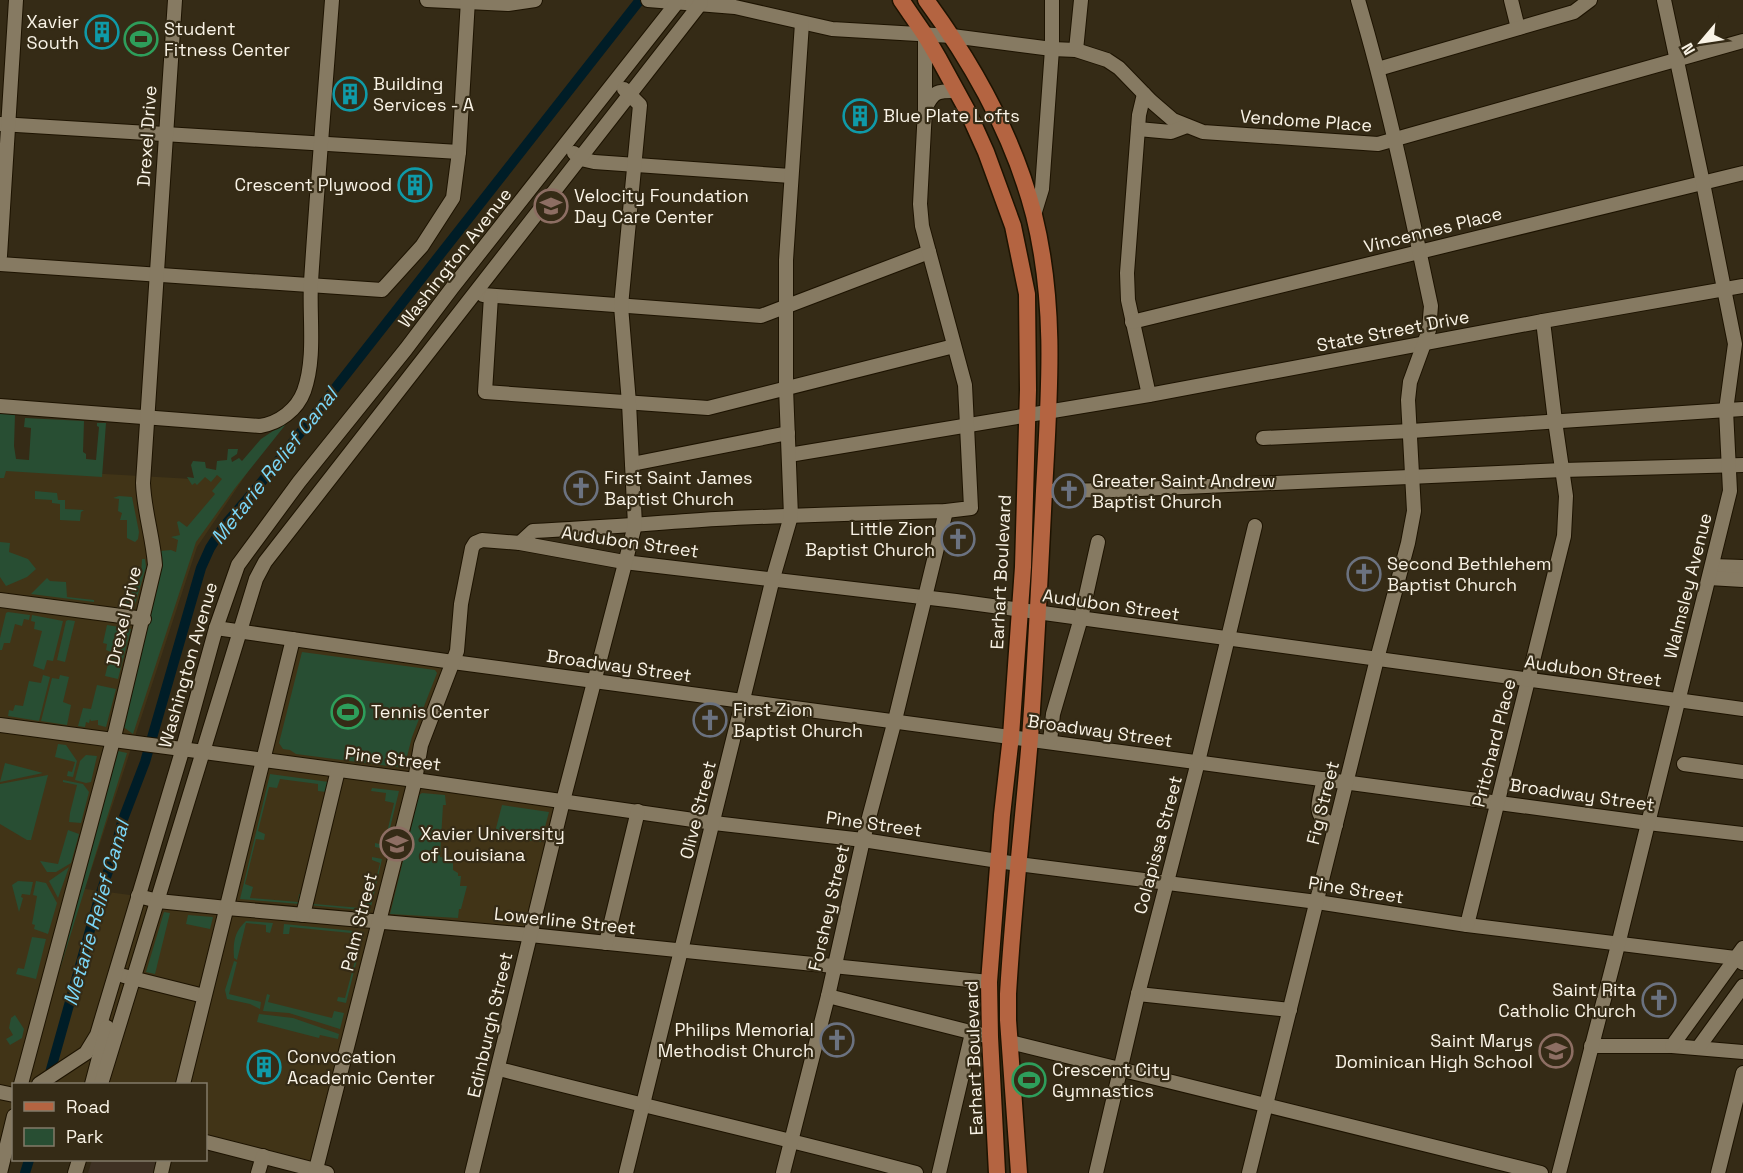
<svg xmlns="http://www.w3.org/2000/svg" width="1743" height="1173" font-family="'Space Grotesk',sans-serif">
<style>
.commercial{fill:#3f3124}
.built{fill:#413417}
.green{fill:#284e33}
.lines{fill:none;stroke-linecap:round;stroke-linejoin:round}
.canal{stroke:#001d27;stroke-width:10}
.minor-casing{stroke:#1d1301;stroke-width:16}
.major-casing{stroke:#1d1301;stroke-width:19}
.minor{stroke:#867a62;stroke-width:14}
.major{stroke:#b46441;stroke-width:16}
.labels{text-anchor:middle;stroke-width:4.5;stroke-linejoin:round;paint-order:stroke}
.poi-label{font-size:18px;fill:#f9f3e6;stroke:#352b16;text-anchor:start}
.street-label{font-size:18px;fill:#f9f3e6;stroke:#352b16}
.water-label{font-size:20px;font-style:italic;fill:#7bd7f8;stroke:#352b16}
</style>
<rect width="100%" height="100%" fill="#352b16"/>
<polygon class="commercial" points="92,1160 150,1160 157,1161 155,1173 88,1173"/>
<polygon class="built" points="0,468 192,479 249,470 197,547 85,889 227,908 293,639 453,662 415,780 563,801 530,935 378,921 316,1170 206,1143 206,1084 14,1084 13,1116 0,1173"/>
<g class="green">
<polygon points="0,413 15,414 14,446 16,459 29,460 31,428 24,427 25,418 84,421 83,452 86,454 86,459 96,460 99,427 97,426 97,423 106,423 102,477 6,471 4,478 0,478"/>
<polygon points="293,413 294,414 235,488 196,542 133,734 122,726 160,577 160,551 171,550 176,552 178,540 171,537 180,535 177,522 179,521 187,527 215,494 212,491 222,479 217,475 211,482 205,477 197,485 195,483 192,485 187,477 194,478 191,465 193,461 205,462 206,468 216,470 217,461 227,460 228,449 238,449 237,454 231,458 232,462 239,458 242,461 261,439 273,431 280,428"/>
<polygon points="35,491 57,493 58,500 65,500 65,509 84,510 81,512 80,521 60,520 60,504 52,503 52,500 35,499"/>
<polygon points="119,496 132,497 139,532 138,539 135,542 127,538 127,520 120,520 122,513 118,511 119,499 113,498"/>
<polygon points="0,542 10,543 9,552 28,559 36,569 27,577 6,586 0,577"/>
<polygon points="142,559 145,559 146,567 134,608 126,606 125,603 141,576"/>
<polygon points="47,578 50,581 66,582 67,597 94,600 94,602 31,594"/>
<polygon points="8,612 30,615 29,620 24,619 22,626 15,624 10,643 4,643 2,650 0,650 0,638 6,613"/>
<polygon points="32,615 63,621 53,661 47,660 44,670 33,666 42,631 34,629 35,622 31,621"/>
<polygon points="68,620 75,621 65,662 57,660 66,621"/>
<polygon points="107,625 131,629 118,679 105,676 111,652 106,650 107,644 103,643"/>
<polygon points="302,652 435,670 437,673 412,737 404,768 296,754 290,750 283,749 279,743"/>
<polygon points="43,675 50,677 39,721 8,716 9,710 13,711 15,705 23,706 29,681 41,683"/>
<polygon points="60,675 69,677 63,702 71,705 67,725 41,721 52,678 59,679"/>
<polygon points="97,685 116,689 106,727 98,725 98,720 91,721 90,719 89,723 86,722 85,727 78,726 83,708 91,709"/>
<polygon points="58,744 66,745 77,761 73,777 67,776 68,771 72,772 75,762 55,757"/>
<polygon points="118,751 127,753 59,972 57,971"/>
<polygon points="86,755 97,756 91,782 86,783 75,780 80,761"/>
<polygon points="5,763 43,773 0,782"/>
<polygon points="270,774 329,782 326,792 318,791 318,784 280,779 277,788 269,787 258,831 265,834 264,840 256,839 245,884 253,887 250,898 298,902 299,894 301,894 300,904 240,899"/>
<polygon points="48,775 31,840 27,840 0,824 0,784"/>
<polygon points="63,780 83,784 89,792 81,823 69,822 70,813 77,785 63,782"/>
<polygon points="372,788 399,791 385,849 375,847 375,843 384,845 394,803 385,801 386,793 371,791"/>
<polygon points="422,793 445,795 446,805 443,805 440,857 453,858 453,870 458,873 458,876 461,876 460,886 467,886 461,909 459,909 458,918 390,914 419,795"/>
<polygon points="502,805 549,812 541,842 494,836"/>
<polygon points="68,830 79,834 71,863 56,872 47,872 40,861 58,864"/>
<polygon points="372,857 382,859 370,911 310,905 314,896 314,904 361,908 362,899 371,901 380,863 372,860"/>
<polygon points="69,867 58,898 49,881"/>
<polygon points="18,881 33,882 30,895 22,894 21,897 23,898 19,912 12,885"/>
<polygon points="36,881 46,883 57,903 48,934 34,929 35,925 32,924 37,896 33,895"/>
<polygon points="164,912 170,913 155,974 146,972"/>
<polygon points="188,915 213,917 210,929 186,924"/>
<path d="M246 921 273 923 270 933 266 932V925L246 923 237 960 234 958C233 943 234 932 246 921Z"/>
<polygon points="284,924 364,932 346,1003 337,1001 338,997 345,998 359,946 351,943 351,933 290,927 289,934 283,934"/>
<polygon points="32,937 46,939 36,979 16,974 18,968 24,969"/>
<polygon points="234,961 237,962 229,994 261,1002 260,1009 250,1004 227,999 225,990"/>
<polygon points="267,994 270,995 268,1002 332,1018 334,1011 344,1013 340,1029 289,1013 263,1011"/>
<polygon points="259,1014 293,1018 339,1034 338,1039 320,1035 319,1038 257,1022"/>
<polygon points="15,1015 24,1029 22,1038 10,1045 6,1039 13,1035 9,1028 11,1018"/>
</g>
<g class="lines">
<g class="canal">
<polyline points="48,1080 99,898 114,854 122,822 145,762 201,568 210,548 224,526 260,484 640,0"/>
<polyline points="25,1173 29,1160"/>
</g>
<g class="minor-casing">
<g id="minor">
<polyline points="427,0 508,4 535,0"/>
<polyline points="648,0 735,7 832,29 952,36 1052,49 1076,50 1107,60 1119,68 1151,101 1173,120 1203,132 1378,144 1743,41"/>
<polyline points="1511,0 1518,28"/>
<polyline points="1076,50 1081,0"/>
<polyline points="1378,69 1574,12 1590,0"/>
<polyline points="1144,94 1139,115 1127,273 1128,300 1149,395"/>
<path d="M926 107C934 90 939 91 957 91"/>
<polyline points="0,124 459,152"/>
<polyline points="1138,129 1171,132 1187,126"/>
<polyline points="574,153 581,159 594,162 791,176"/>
<polyline points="1034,215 1042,189 1052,49 1052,0"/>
<polyline points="0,256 16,0"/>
<polyline points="0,264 382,290 422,246 453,198 459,152 468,0"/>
<polyline points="483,295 761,316 929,252"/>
<polyline points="491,296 485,392 708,408 954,346"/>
<polyline points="1132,322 1743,173"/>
<path d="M0 406 260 426C279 423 297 410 304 391 316 357 309 317 311 282 317 188 325 94 332 0"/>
<polyline points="1263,438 1411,431 1743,409"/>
<polyline points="789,455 1149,395 1543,321 1743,286"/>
<polyline points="632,464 788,433"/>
<polyline points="1044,491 1118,490 1563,470 1743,465"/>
<path d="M520 543 533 531C595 528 655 523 716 519 793 515 869 513 946 511L971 508 965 385 922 226 920 204 925 109V35"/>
<polyline points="1712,566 1743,567"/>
<polyline points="1709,578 1743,580"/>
<polyline points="0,600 144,619"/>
<polyline points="216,628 453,662 1648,823 1743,834"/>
<polyline points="0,725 415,780 714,823 863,840 1018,864 1317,902 1467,925 1735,958 1743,963"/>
<polyline points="1050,741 1053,714 1081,618 1098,542"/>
<polyline points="1684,764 1743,772"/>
<path d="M1324 779C1320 800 1309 818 1336 825"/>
<polyline points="138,896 158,901 227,908 530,935 989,982"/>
<polyline points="303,915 338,770"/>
<polyline points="1467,925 1564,536 1566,496 1555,421 1543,321"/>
<polyline points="606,943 638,811"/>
<polyline points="124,976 204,996"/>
<polyline points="1138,994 1290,1010"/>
<polyline points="828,996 990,1037"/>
<polyline points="1010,1042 1541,1173"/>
<polyline points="1591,1046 1672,1046 1743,1052"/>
<polyline points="1672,1046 1743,948"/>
<polyline points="1698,1048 1743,986"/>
<path d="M499 1069C638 1105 778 1136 916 1173"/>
<path d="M21 1084 115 733 155 565C153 537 144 511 143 483L175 0"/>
<polyline points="39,1084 86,1053 97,1035 183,748 216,628 238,565 299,482 406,349 452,288 679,0"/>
<polyline points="92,1084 107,1027"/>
<polyline points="101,1084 256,579 265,562 701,3"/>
<polyline points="183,1084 293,639"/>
<polyline points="0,1092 14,1095"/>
<polyline points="206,1142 327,1173"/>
<polyline points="0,1173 14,1116"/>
<polyline points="75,1173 79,1160"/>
<polyline points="161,1173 164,1160"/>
<polyline points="258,1173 263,1156"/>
<polyline points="315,1173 415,780 421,745 457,651 461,604 472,548 475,543 482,540 520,543 624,562 956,601 1743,709"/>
<polyline points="472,1173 563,801 635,525 629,403 621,306 640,105 624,89"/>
<polyline points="626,1173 773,578 791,516 786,388 786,260 802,23"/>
<polyline points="783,1173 828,996 863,840 895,720 946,511"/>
<polyline points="939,1173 972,1033"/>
<polyline points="1096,1173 1138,994 1198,762 1255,526"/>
<path d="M1249 1173 1377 659 1408 543 1414 511 1408 400 1410 382 1429 330 1431 306C1409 203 1388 101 1358 0"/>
<polyline points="1559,1173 1618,945 1730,491 1726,410 1735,344 1703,183 1664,0"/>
<polyline points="1718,1173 1743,1073"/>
</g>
</g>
<g class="major-casing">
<g id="major">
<polyline points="901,0 925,35 939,59 968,112 986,152 1013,226 1027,294 1028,390 1023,567 1011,736 1002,815 989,982 990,1037 997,1173"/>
<path d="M926 0C973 64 1014 137 1034 215 1057 308 1049 397 1044 491 1040 573 1036 656 1030 738 1023 823 1013 908 1008 994V1020L1019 1173"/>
</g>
</g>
<use href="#minor" class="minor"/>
<use href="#major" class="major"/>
</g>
<defs>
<g id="building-ring" transform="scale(1.725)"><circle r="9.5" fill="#352b16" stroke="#0f9aa8" stroke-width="1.5"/><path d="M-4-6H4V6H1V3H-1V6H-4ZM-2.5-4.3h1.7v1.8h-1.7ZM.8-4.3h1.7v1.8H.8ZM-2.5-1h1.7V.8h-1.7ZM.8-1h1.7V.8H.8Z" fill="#0f9aa8"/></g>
<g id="stadium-ring" transform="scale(1.725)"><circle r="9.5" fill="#352b16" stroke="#2e9e5b" stroke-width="1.5"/><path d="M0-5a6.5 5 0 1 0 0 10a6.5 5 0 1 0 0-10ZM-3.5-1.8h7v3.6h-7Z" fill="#2e9e5b"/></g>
<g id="school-ring" transform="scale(1.725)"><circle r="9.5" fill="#352b16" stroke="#8d6e63" stroke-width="1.5"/><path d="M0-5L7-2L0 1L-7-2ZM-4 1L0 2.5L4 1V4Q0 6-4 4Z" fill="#8d6e63"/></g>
<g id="church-ring" transform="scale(1.725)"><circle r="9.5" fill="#352b16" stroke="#6b7280" stroke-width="1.5"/><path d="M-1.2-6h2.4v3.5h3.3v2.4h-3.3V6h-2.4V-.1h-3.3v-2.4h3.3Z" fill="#6b7280"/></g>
<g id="university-ring" transform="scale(1.725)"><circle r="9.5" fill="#352b16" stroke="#8d6e63" stroke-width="1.5"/><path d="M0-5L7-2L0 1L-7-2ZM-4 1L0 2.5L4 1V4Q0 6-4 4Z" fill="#8d6e63"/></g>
</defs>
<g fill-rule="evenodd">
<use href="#building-ring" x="102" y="32"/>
<use href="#stadium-ring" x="141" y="39"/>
<use href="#building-ring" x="350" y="94"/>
<use href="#building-ring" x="860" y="116"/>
<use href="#building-ring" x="415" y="185"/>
<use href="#school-ring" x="551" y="206"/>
<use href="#church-ring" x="581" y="488"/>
<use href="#church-ring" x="1069" y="491"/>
<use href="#church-ring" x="958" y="539"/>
<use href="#church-ring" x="1364" y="574"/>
<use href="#stadium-ring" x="348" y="712"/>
<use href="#church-ring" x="710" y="720"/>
<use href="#university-ring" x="397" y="844"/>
<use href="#church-ring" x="1659" y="1000"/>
<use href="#church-ring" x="837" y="1040"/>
<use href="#school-ring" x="1556" y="1051"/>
<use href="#building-ring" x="264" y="1067"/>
<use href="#stadium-ring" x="1029" y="1080"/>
</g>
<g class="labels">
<g class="poi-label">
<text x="79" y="28" text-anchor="end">Xavier<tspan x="79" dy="21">South</tspan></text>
<text x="164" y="35">Student<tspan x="164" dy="21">Fitness Center</tspan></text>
<text x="373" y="90">Building<tspan x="373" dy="21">Services - A</tspan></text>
<text x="883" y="122">Blue Plate Lofts</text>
<text x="392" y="191" text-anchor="end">Crescent Plywood</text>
<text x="574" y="202">Velocity Foundation<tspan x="574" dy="21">Day Care Center</tspan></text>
<text x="604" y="484">First Saint James<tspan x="604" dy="21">Baptist Church</tspan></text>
<text x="1092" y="487">Greater Saint Andrew<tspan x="1092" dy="21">Baptist Church</tspan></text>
<text x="935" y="535" text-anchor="end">Little Zion<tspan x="935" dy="21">Baptist Church</tspan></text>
<text x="1387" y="570">Second Bethlehem<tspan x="1387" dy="21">Baptist Church</tspan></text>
<text x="733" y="716">First Zion<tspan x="733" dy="21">Baptist Church</tspan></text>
<text x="371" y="718">Tennis Center</text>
<text x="420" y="840">Xavier University<tspan x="420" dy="21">of Louisiana</tspan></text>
<text x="1636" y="996" text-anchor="end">Saint Rita<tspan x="1636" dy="21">Catholic Church</tspan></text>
<text x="814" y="1036" text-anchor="end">Philips Memorial<tspan x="814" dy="21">Methodist Church</tspan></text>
<text x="1533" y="1047" text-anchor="end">Saint Marys<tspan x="1533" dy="21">Dominican High School</tspan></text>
<text x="287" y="1063">Convocation<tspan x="287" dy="21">Academic Center</tspan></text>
<text x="1052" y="1076">Crescent City<tspan x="1052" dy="21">Gymnastics</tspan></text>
</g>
<g class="street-label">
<text transform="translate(1306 121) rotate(4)" y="6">Vendome Place</text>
<text transform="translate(147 136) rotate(-86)" y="6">Drexel Drive</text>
<text transform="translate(1433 230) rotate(-14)" y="6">Vincennes Place</text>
<text transform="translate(455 258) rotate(-52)" y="6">Washington Avenue</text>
<text transform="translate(1393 331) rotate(-11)" y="6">State Street Drive</text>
<text transform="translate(630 542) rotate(8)" y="6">Audubon Street</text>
<text transform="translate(1001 572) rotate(-87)" y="6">Earhart Boulevard</text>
<text transform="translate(1688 586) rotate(-76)" y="6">Walmsley Avenue</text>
<text transform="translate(1111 605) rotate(8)" y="6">Audubon Street</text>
<text transform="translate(124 616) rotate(-77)" y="6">Drexel Drive</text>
<text transform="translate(188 665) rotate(-74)" y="6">Washington Avenue</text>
<text transform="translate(619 666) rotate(8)" y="6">Broadway Street</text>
<text transform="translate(1593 671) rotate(8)" y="6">Audubon Street</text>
<text transform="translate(1100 731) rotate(8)" y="6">Broadway Street</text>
<text transform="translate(1494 743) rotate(-76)" y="6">Pritchard Place</text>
<text transform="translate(393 759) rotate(7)" y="6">Pine Street</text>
<text transform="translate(1582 795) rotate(8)" y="6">Broadway Street</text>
<text transform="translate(1323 803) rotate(-76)" y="6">Fig Street</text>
<text transform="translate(698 810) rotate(-76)" y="6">Olive Street</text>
<text transform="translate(874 824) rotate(8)" y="6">Pine Street</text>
<text transform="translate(1158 845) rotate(-75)" y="6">Colapissa Street</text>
<text transform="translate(1356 890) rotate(9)" y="6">Pine Street</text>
<text transform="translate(829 908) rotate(-77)" y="6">Forshey Street</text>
<text transform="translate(565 921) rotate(6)" y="6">Lowerline Street</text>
<text transform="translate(359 922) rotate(-76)" y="6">Palm Street</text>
<text transform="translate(490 1025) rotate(-77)" y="6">Edinburgh Street</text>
<text transform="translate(974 1058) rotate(-92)" y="6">Earhart Boulevard</text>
</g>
<g class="water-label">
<text transform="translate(274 466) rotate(-52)" y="7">Metarie Relief Canal</text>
<text transform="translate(96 913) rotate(-74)" y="7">Metarie Relief Canal</text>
</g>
</g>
<rect x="12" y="1083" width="195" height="78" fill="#352b16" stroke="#837b69" stroke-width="1.5"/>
<rect x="24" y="1102" width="30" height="9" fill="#b46441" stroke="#837b69" stroke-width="1.5"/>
<text x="66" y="1113" font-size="18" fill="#f9f3e6">Road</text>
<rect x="24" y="1128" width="30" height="18" fill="#284e33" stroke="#837b69" stroke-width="1.5"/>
<text x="66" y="1143" font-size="18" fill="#f9f3e6">Park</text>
<g transform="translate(1701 42) rotate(241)" stroke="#352b16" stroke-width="4.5" paint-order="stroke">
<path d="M0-4.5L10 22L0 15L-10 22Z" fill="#f9f3e6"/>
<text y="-9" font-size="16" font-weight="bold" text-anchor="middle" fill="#f9f3e6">N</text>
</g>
</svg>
